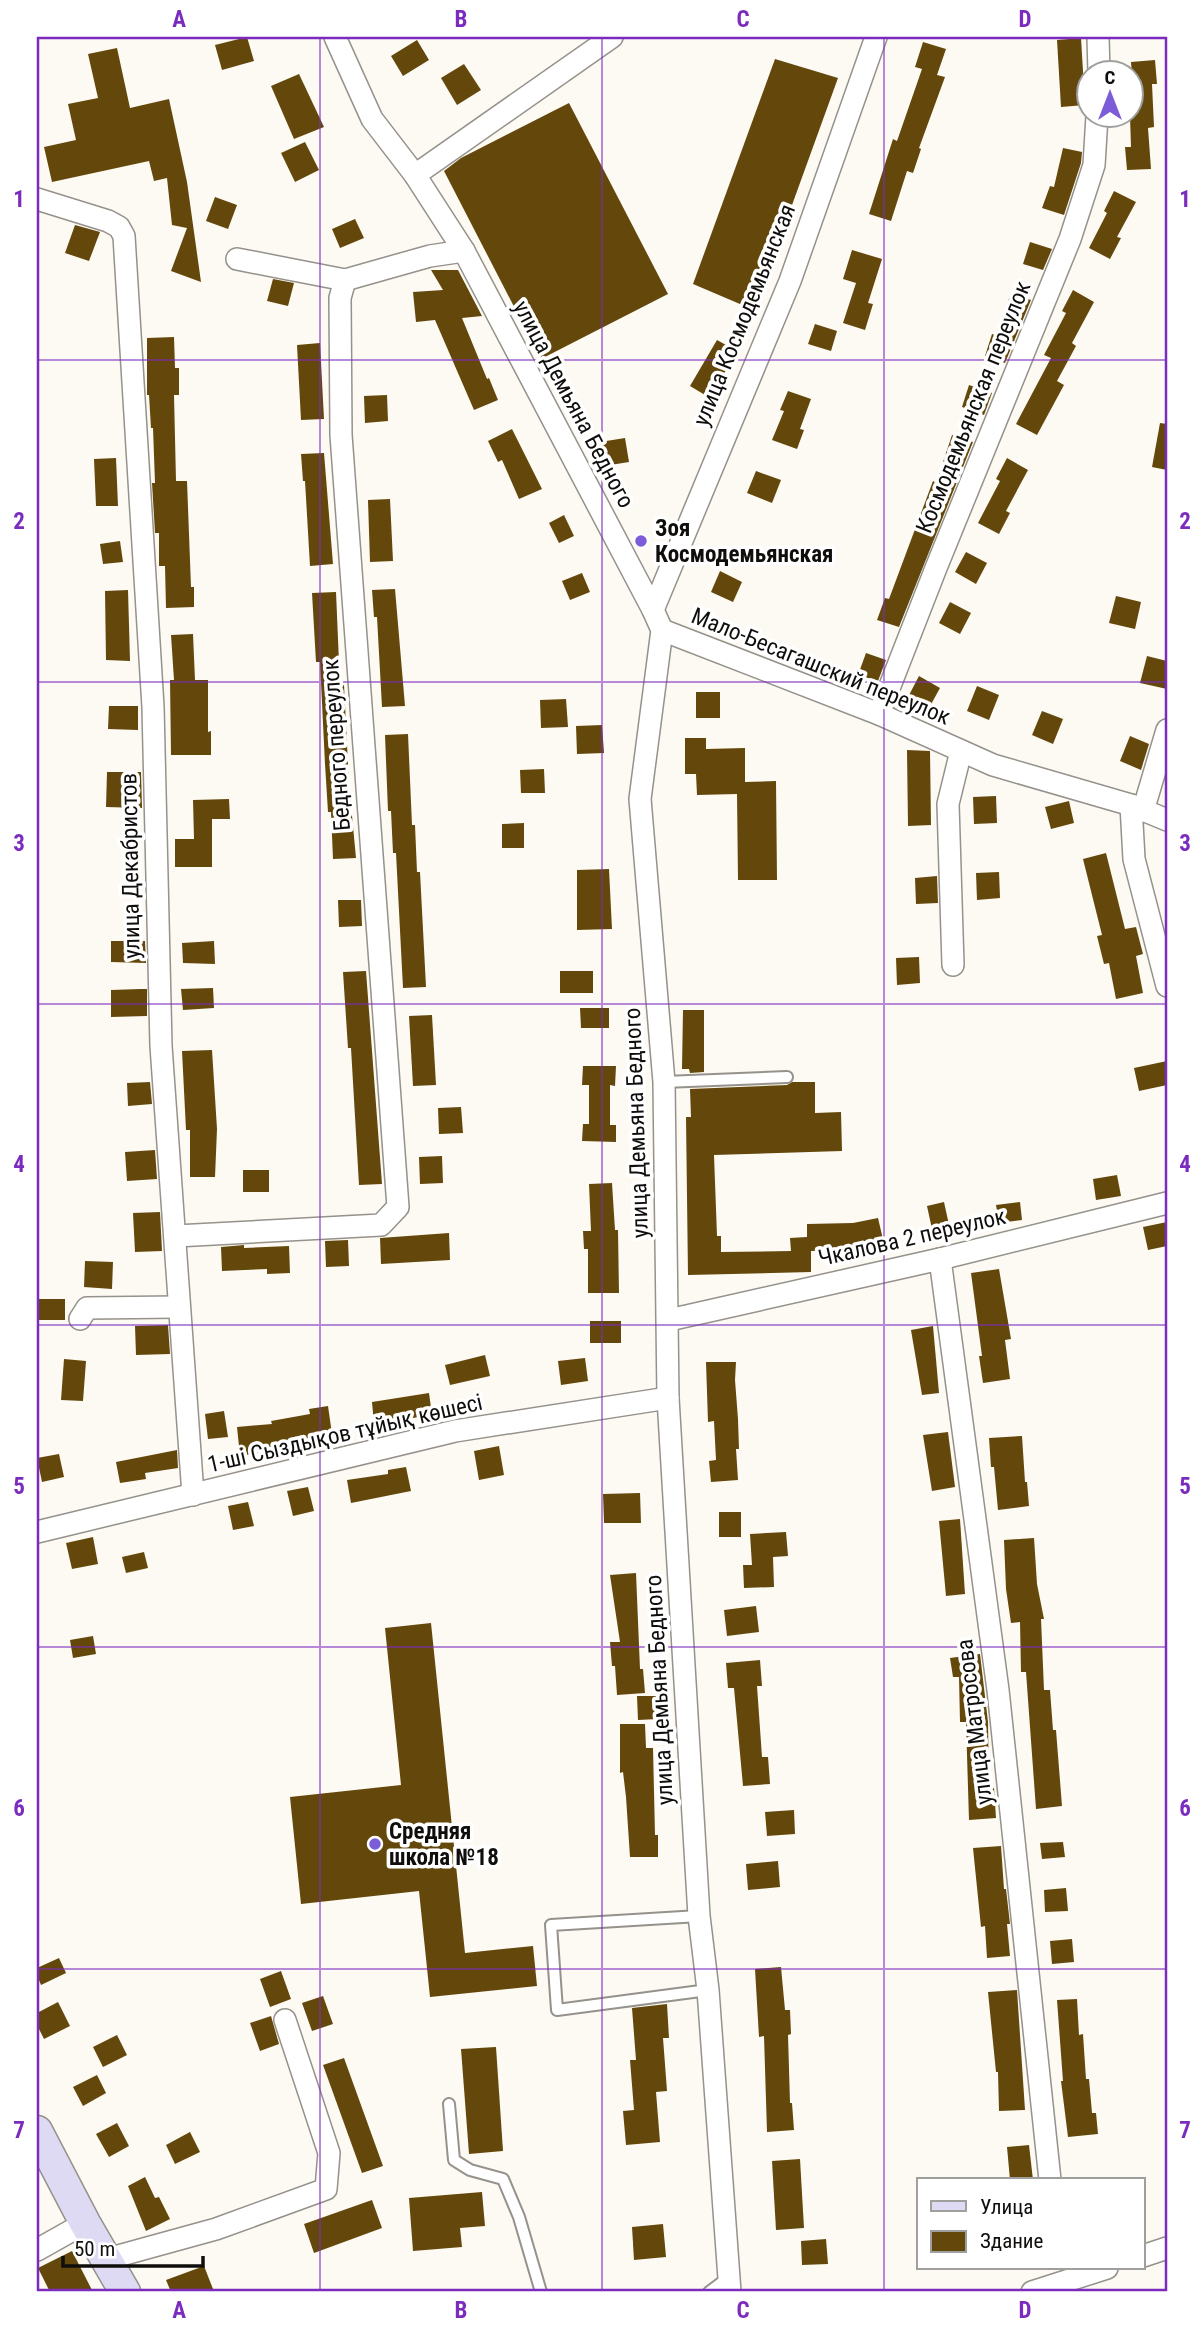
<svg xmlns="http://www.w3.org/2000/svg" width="1204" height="2329" font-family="'Roboto Condensed',sans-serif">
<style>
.building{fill:#64480b}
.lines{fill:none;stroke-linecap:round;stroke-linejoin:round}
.lane-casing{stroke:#95918b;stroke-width:14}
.street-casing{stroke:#95918b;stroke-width:24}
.secondary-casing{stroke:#95918b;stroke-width:33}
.lane{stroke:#fff;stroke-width:10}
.street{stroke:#fff;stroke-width:21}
.secondary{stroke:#dfdaf3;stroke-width:30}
.grid{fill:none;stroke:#7b2cbf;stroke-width:2;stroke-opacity:0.55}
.poi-dot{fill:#7d5dd7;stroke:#fff;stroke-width:2.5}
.labels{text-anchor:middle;stroke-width:7;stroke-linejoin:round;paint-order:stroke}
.street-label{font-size:23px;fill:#0f0e0c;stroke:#fff}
.poi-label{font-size:23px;font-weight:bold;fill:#0f0e0c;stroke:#fff;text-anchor:start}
.neatline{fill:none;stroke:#7b2cbf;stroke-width:2.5}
.grid-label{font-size:23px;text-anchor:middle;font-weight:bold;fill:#7b2cbf}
</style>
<rect width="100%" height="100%" fill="#fdf9f3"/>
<g class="building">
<polygon points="247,37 254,61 222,70 215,45"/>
<polygon points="1081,38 1085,105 1061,107 1057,40"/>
<polygon points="417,40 429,60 403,76 391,56"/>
<polygon points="923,42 946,49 937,75 945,77 919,148 921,149 913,173 907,171 891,221 869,214 893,139 897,141 922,69 915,67"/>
<polygon points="117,48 130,108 169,99 187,182 201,282 171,271 187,228 172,225 167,178 154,181 149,161 52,182 44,147 76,140 68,104 98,98 88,54"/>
<polygon points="775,59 838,78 754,310 693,284"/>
<polygon points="1155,60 1157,84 1152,84 1154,127 1148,128 1151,169 1127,170 1125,147 1131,147 1130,116 1130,106 1134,105 1131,62"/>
<polygon points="464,64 481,90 457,105 441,78"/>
<polygon points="299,74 324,127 294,139 271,86"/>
<polygon points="569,103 668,294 541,359 444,171 461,158"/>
<polygon points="305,142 319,170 295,182 281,153"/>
<polygon points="1063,148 1082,152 1081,163 1064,215 1042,208 1050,186 1054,187"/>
<polygon points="1114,191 1136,202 1117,237 1121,238 1110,259 1089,248 1107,213 1104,211"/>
<polygon points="215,197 237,205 228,229 206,221"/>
<polygon points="355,219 364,238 340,248 332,229"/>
<polygon points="75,225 100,232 89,261 65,253"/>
<polygon points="1030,242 1052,249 1043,270 1023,264"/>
<polygon points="852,250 882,259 868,303 873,304 865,330 843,323 856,283 843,279"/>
<polygon points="431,270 458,270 482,316 462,318 487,379 489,378 498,400 474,410 435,320 416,322 413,292 443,290"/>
<polygon points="273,279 294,283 288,306 267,301"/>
<polygon points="1073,290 1094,302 1072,343 1076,346 1057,381 1064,385 1037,435 1016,424 1051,358 1044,355 1066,313 1062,311"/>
<polygon points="1011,293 1031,300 1005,363 985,356 992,334 996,335"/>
<polygon points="815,324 837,331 831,351 808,344"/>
<polygon points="174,337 175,368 179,368 179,395 174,395 176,481 187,481 191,587 194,587 194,607 166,608 165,566 159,566 159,533 155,533 152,483 155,483 153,428 151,428 149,395 147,395 147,338"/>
<polygon points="717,340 737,351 710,398 690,386"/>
<polygon points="320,343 324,419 301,420 297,345"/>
<polygon points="969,385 992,393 984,415 962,407"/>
<polygon points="788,391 811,399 800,429 804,430 797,449 772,440 784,411 780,410"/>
<polygon points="387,395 388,421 365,423 364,396"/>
<polygon points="1160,423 1167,424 1167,470 1152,467"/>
<polygon points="512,429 542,489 519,499 502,460 498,462 488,441"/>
<polygon points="952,435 973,442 899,627 877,620 885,598 889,599 933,481 936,483"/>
<polygon points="625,438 629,462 604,466 600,442"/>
<polygon points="324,453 333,564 310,566 305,481 303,481 301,454"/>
<polygon points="116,458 118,506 96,506 94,459"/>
<polygon points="1007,458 1028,470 1006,511 1010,513 999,534 978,523 1000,481 996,479"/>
<polygon points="756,471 781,480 772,503 747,493"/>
<polygon points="390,499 393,561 370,562 368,500"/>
<polygon points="564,515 574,536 559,543 549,523"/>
<polygon points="120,541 123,562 103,564 100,544"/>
<polygon points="966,552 987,563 976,584 955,572"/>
<polygon points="720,571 742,582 733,602 711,592"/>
<polygon points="582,573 590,592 570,600 562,581"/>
<polygon points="395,589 405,706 382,707 377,617 374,617 372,590"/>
<polygon points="128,590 130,661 106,660 105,591"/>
<polygon points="336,592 340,686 344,685 349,784 356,858 333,859 331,812 328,812 325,764 320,662 316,662 312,593"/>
<polygon points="1116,596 1141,602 1135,629 1109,623"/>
<polygon points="950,602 971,613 960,634 939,623"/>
<polygon points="193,634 195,680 208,680 208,732 211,731 211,755 171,755 170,680 174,680 171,635"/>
<polygon points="866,653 886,660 878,681 858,675"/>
<polygon points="1147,656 1167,661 1167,689 1140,683"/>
<polygon points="919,676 940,688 929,708 908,697"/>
<polygon points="977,686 999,695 989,720 967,711"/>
<rect x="696" y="692" width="24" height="26"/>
<polygon points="566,699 568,727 541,728 540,700"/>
<polygon points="109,706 138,706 138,730 108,729"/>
<polygon points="1042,711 1063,719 1053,744 1032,735"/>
<polygon points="602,725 604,753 577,754 576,726"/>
<polygon points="408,734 412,825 415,825 417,872 420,872 426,987 403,988 396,853 393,853 391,811 388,811 385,735"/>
<polygon points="1130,736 1149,744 1141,770 1120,761"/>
<polygon points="685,738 706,738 706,749 745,748 745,782 776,781 777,880 738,880 737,794 697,795 696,774 685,774"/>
<polygon points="907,750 930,751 931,825 908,826"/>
<polygon points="544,769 545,793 521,793 520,770"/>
<polygon points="107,772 141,772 142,808 106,807"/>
<polygon points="996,796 997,823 974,824 973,797"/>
<polygon points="229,799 230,819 212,819 212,867 175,867 175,839 194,839 193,800"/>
<polygon points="1069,801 1074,823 1051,829 1045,807"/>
<polygon points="524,823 524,848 502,848 502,824"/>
<polygon points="1106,853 1125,929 1136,927 1143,954 1136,956 1143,993 1116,999 1109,963 1104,964 1097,936 1102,935 1083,859"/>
<polygon points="609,869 612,929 577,930 577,870"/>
<polygon points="999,872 1000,898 977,900 976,873"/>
<polygon points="937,876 938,903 916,904 915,878"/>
<polygon points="338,900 361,900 362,926 339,927"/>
<polygon points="111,941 145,941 146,963 111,962"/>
<polygon points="214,941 215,964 183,963 182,943"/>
<polygon points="919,957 920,983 897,985 896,958"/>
<polygon points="366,971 382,1184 359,1185 351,1048 348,1048 343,972"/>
<rect x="560" y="971" width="33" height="22"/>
<polygon points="213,988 214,1008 183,1010 181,989"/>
<polygon points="140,989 147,989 147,1016 111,1017 111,990"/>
<polygon points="580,1008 609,1008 609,1028 581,1028"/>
<polygon points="683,1010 704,1010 704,1072 690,1073 689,1069 682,1069"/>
<polygon points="432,1015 436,1085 413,1086 409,1016"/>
<polygon points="212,1050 217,1129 215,1177 190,1177 190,1130 186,1130 182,1051"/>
<polygon points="1167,1061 1167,1085 1139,1091 1134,1068"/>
<polygon points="583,1066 616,1066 615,1086 610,1085 610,1125 616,1125 616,1142 582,1141 583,1124 589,1124 589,1085 582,1085"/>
<polygon points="150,1082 152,1104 128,1106 127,1083"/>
<polygon points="792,1082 815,1082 815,1113 841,1112 842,1151 714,1155 717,1236 721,1236 721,1252 791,1251 790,1238 807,1237 807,1224 853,1223 878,1218 885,1248 864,1253 863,1250 811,1251 811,1272 688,1275 686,1117 691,1117 690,1089 787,1085"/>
<polygon points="461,1107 463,1133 439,1134 438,1108"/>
<polygon points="155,1150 157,1179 127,1181 125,1152"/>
<polygon points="442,1156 443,1183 420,1184 419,1157"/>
<rect x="243" y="1170" width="26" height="22"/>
<polygon points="1117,1175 1121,1196 1096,1200 1093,1179"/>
<polygon points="612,1183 615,1230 618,1230 619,1293 588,1293 588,1249 584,1249 583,1231 591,1231 589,1184"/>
<polygon points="944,1202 949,1225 932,1229 927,1206"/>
<polygon points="1020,1202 1022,1220 999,1223 996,1205"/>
<polygon points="160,1212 162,1251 135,1252 133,1213"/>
<polygon points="1167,1222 1167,1246 1148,1250 1143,1227"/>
<polygon points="449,1233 450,1260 381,1264 380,1238"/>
<polygon points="348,1240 349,1266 326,1267 325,1241"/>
<polygon points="244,1245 244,1248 289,1246 290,1273 267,1274 267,1269 222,1271 221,1247"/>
<polygon points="85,1261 113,1262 112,1289 84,1287"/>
<polygon points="999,1269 1011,1339 1005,1340 1010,1379 983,1383 979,1356 982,1356 971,1273"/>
<rect x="37" y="1299" width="28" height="21"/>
<rect x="590" y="1321" width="31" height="22"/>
<polygon points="168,1325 170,1354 136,1355 135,1326"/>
<polygon points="933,1326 939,1393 922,1395 911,1330"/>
<polygon points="485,1355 490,1376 450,1385 445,1365"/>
<polygon points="585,1358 588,1381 561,1385 558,1361"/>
<polygon points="64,1359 86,1361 83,1401 61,1400"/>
<polygon points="706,1362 736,1362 735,1380 738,1419 739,1449 736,1449 738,1480 711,1482 709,1461 716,1460 714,1421 708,1422"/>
<polygon points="429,1393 432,1415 374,1424 372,1402"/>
<polygon points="328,1406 333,1441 240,1456 237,1427 272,1424 271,1421 310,1414 309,1409"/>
<polygon points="224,1411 228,1437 208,1439 205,1414"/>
<polygon points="948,1432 955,1487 932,1491 923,1435"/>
<polygon points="1022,1436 1025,1482 1027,1482 1029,1506 998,1510 994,1467 991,1467 989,1438"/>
<polygon points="499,1446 504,1475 479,1480 474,1451"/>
<polygon points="177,1450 178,1468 145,1473 146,1479 120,1483 116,1462"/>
<polygon points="59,1454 64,1477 42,1482 37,1458"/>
<polygon points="406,1467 411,1491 351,1503 347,1480 388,1474 388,1470"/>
<polygon points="308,1487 314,1511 293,1516 287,1491"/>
<polygon points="640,1493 641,1523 604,1523 603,1494"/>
<polygon points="248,1502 254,1526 233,1530 228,1506"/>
<rect x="719" y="1512" width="22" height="25"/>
<polygon points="960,1519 965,1594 946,1596 939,1521"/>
<polygon points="786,1532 788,1556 773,1557 774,1587 744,1588 743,1565 752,1565 750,1534"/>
<polygon points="93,1537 98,1564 72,1569 66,1543"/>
<polygon points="1034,1538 1037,1584 1044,1619 1041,1619 1044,1690 1050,1690 1053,1730 1056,1730 1062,1806 1036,1809 1026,1672 1021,1672 1020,1622 1011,1623 1006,1589 1004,1540"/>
<polygon points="144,1552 148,1568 126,1573 122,1557"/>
<polygon points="636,1573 640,1669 643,1669 645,1693 617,1695 615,1666 612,1666 610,1642 620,1642 610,1575"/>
<polygon points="756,1606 759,1632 727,1636 724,1610"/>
<polygon points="431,1623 465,1953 533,1946 537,1986 430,1997 419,1891 301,1904 290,1797 401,1785 385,1628"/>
<polygon points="93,1636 96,1654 73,1658 70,1640"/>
<polygon points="980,1654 988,1722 989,1788 994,1788 996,1818 969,1820 966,1722 960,1722 959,1677 953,1677 950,1658"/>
<polygon points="760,1660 762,1686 757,1686 762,1757 768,1757 770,1784 743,1786 734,1688 728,1688 726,1663"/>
<polygon points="637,1696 656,1696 658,1719 638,1720"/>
<polygon points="620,1724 645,1724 646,1748 653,1748 655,1835 658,1835 658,1857 630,1857 626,1797 623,1772 620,1773"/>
<polygon points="794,1810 795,1834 767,1836 765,1812"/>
<polygon points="1063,1842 1065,1857 1042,1859 1040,1843"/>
<polygon points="1001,1846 1004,1889 1006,1889 1010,1924 1007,1924 1010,1956 987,1958 985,1926 981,1927 973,1848"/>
<polygon points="778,1861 780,1887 748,1890 746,1864"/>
<polygon points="1066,1888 1068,1911 1045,1912 1044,1890"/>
<polygon points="1072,1939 1074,1962 1052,1964 1050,1941"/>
<polygon points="59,1958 66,1973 41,1985 37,1975 37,1968"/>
<polygon points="781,1967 785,2010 790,2010 791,2034 788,2035 790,2103 792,2103 794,2130 767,2132 764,2036 759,2037 755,1969"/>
<polygon points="281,1971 291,1999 270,2007 260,1979"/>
<polygon points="1017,1990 1025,2110 999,2111 998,2072 996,2072 988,1992"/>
<polygon points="323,1996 333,2024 312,2031 302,2003"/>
<polygon points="1077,1999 1079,2035 1083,2034 1086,2079 1089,2079 1092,2113 1096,2113 1098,2134 1068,2137 1061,2081 1063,2081 1057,2000"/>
<polygon points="58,2002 70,2026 44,2039 37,2025 37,2013"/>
<polygon points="667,2004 669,2038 663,2038 667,2091 656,2092 660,2142 626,2145 623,2111 634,2110 630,2060 636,2060 632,2008"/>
<polygon points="271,2016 279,2044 260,2051 250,2023"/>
<polygon points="117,2035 127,2055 103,2067 93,2047"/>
<polygon points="496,2047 503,2151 469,2154 461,2049"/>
<polygon points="344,2058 383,2166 362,2173 323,2065"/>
<polygon points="97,2075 106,2093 83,2106 73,2087"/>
<polygon points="117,2123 129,2146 109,2157 96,2134"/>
<polygon points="190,2132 200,2152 175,2164 166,2145"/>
<polygon points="1029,2145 1033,2180 1010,2180 1007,2147"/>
<polygon points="800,2159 804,2228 776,2230 772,2161"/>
<polygon points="145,2177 155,2198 159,2197 170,2219 146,2231 128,2186"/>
<polygon points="482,2192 485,2226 460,2228 462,2247 413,2251 409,2198"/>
<polygon points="372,2200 382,2228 314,2253 304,2224"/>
<polygon points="663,2224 666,2257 634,2260 632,2227"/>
<polygon points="826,2239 828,2264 802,2265 801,2241"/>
<polygon points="72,2251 93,2292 50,2292 38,2268"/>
<polygon points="204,2266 213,2289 204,2292 171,2292 166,2280"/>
</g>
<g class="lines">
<g class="lane-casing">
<g id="lane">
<polyline points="664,1082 787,1077"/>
<polyline points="699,1916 551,1925 557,2010 708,1990"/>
<polyline points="449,2104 454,2160 470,2170 503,2179 519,2217 541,2292"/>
<polyline points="709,2292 729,2277"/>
</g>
</g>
<g class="street-casing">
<g id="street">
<polyline points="335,37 372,119 415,175 464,251 653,610 662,630 640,799 664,1082 668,1398 699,1916 708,1990 730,2292"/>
<polyline points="1098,37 1099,74"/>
<polyline points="415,175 612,37"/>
<polyline points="37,199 108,221 119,227 124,236 153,707 161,1046 193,1495"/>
<polyline points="237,259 345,280 430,256 464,251"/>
<polyline points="653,610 790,281 876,37"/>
<polyline points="662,630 879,714 993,765 1131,805 1167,820"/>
<polyline points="879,714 936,568 1070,239 1094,165 1097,116"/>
<polyline points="1131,805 1134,859 1167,986"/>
<polyline points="1143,811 1167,730"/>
<polyline points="953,965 948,804 961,751"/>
<polyline points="176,1236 381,1225 398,1207 341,435 340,298 345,280"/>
<polyline points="940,1259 998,1690 1050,2180"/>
<polyline points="80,1319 87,1308 179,1307"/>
<polyline points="669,1320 940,1259 1167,1203"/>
<polyline points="37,1532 455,1431 668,1398"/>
<polyline points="37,2250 85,2223"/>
<polyline points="1143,2256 1167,2248"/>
<polyline points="107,2259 216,2229 326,2189 329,2153 285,2020"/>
<polyline points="1032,2292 1107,2268"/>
</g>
</g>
<g class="secondary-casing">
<polyline id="secondary" points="37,2131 85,2223 125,2292"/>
</g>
<use href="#lane" class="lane"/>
<use href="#street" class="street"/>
<use href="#secondary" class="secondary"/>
</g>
<path class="grid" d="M320 37V2292M602 37V2292M884 37V2292M37 360H1167M37 682H1167M37 1004H1167M37 1325H1167M37 1647H1167M37 1969H1167"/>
<g class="poi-dot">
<circle cx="641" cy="541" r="7"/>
<circle cx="375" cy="1844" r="7"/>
</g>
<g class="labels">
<g class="street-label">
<text transform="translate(744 315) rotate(-68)" y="8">улица Космодемьянская</text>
<text transform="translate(574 404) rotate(62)" y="8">улица Демьяна Бедного</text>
<text transform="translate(973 407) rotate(-68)" y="8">Космодемьянская переулок</text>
<text transform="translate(821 666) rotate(22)" y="8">Мало-Бесагашский переулок</text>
<text transform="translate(336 745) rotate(-94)" y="8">Бедного переулок</text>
<text transform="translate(130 866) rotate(-91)" y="8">улица Декабристов</text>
<text transform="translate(636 1123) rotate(-92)" y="8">улица Демьяна Бедного</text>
<text transform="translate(912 1237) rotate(-13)" y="8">Чкалова 2 переулок</text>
<text transform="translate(345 1433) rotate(-13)" y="8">1-ші Сыздықов тұйық көшесі</text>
<text transform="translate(659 1690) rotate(-93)" y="8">улица Демьяна Бедного</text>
<text transform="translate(974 1722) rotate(-97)" y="8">улица Матросова</text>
</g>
<g class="poi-label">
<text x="655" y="536">Зоя<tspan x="655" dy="26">Космодемьянская</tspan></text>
<text x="389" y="1839">Средняя<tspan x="389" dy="26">школа №18</tspan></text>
</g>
</g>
<rect width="1204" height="2329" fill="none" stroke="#ffffff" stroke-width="77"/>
<rect x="917" y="2178" width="228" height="91" fill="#ffffff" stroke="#9f9f9e" stroke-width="2"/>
<rect x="931" y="2201" width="35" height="10" fill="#dfdaf3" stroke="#9f9f9e" stroke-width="2"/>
<text x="980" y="2214" font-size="21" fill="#0f0e0c">Улица</text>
<rect x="931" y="2231" width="35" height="21" fill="#64480b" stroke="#9f9f9e" stroke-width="2"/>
<text x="980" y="2248" font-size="21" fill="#0f0e0c">Здание</text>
<g transform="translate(1110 94)"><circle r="33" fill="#ffffff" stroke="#9f9f9e" stroke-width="2"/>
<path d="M0-5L12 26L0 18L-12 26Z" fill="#7d5dd7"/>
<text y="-10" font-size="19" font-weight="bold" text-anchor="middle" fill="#0f0e0c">С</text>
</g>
<path d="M63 2256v10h140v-10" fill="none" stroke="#0f0e0c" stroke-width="3.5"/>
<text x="74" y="2256" font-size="21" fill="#0f0e0c" stroke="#ffffff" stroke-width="5" paint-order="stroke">50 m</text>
<rect x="38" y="38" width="1128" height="2252" class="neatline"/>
<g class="grid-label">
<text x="179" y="27">A</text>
<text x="461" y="27">B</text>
<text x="743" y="27">C</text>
<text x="1025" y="27">D</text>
<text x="19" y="207">1</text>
<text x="1185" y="207">1</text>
<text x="19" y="529">2</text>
<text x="1185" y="529">2</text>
<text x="19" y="851">3</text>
<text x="1185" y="851">3</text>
<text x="19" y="1172">4</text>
<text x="1185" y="1172">4</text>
<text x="19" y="1494">5</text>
<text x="1185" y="1494">5</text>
<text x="19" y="1816">6</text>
<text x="1185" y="1816">6</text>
<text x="19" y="2138">7</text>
<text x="1185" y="2138">7</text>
<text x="179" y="2318">A</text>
<text x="461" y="2318">B</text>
<text x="743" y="2318">C</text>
<text x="1025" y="2318">D</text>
</g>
</svg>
